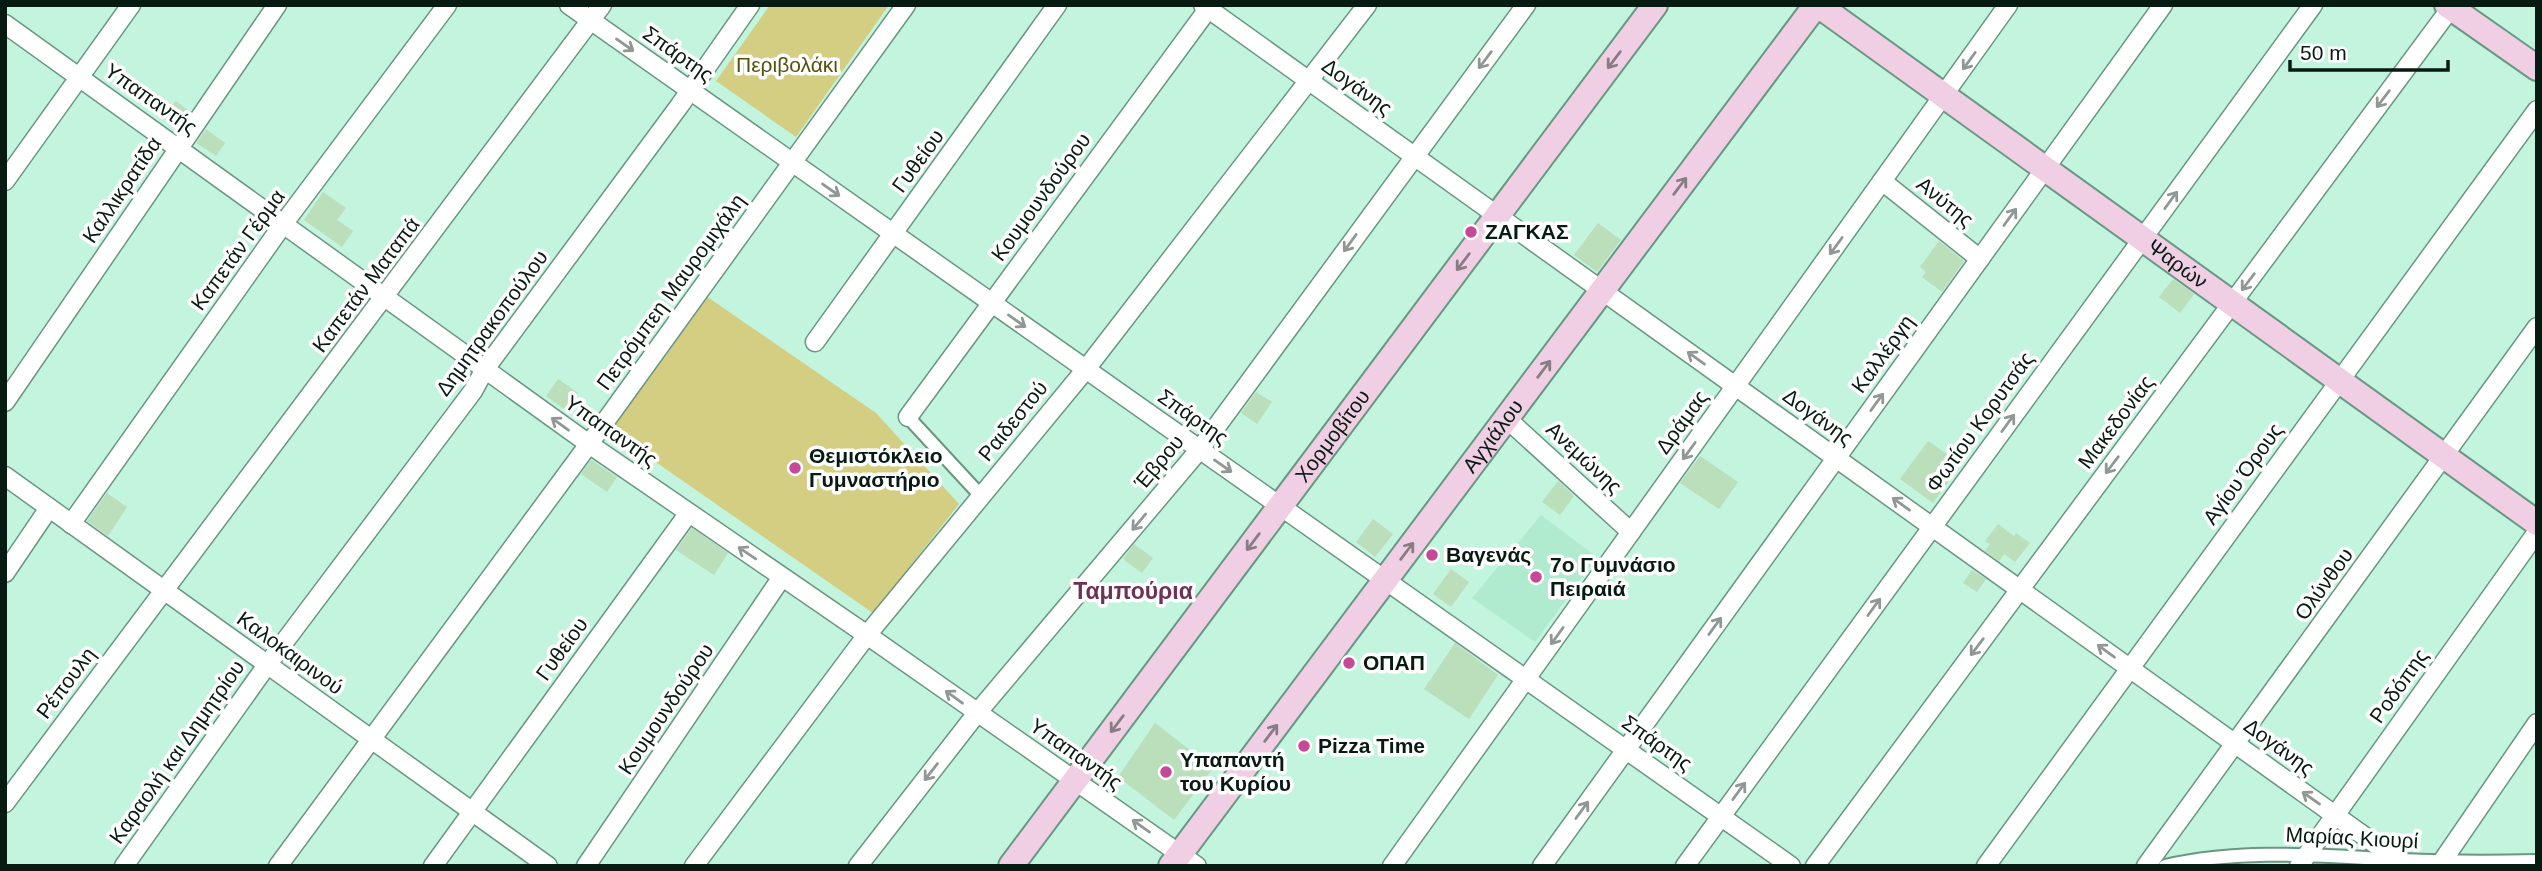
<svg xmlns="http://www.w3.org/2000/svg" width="2542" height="871" font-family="Arial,sans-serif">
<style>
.built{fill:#b0eacf}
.green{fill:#d3ce82}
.building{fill:#bbdebb}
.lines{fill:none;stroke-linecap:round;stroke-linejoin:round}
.pedestrian-casing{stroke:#699782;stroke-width:16}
.minor-casing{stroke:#699782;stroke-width:21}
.secondary-casing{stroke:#699782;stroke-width:28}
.pedestrian{stroke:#fff;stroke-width:12}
.minor{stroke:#fff;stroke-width:18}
.secondary{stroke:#f0cee3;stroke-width:24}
.oneway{stroke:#909895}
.oneway2{stroke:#887d85}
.poi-dot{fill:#c64998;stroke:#fff;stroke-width:2.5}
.labels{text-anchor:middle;stroke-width:7;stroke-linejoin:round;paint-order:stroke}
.street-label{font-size:21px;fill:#081b13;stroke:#fff}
.park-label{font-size:21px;fill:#56510d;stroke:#fff}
.poi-label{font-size:21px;font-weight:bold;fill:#081b13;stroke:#fff;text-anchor:start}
.neighbourhood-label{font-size:23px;font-weight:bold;fill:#6f3156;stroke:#fff}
</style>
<rect width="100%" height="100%" fill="#c3f4dd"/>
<polygon class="built" points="1541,515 1597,557 1535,642 1472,598"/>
<g class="green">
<polygon points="770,5 889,5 796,137 716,81"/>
<polygon points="706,296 876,413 959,504 873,613 611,431"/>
</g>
<g class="building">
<polygon points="152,90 172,105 176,101 190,112 178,129 143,102"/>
<polygon points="206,129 225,143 216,156 196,143"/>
<polygon points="323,192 346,208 337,220 353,231 342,247 304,220"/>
<polygon points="1598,223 1621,240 1597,272 1574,255"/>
<polygon points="1939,241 1964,261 1942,292 1922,277 1926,272 1920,267"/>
<polygon points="2173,279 2194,294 2180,313 2159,297"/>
<polygon points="558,379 578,393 565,410 546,396"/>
<polygon points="1256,392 1272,402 1257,424 1241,413"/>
<polygon points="1928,441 1961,464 1933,503 1900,479"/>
<polygon points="1700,456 1738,482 1719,509 1680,483"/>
<polygon points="591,460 617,477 607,492 581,474"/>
<polygon points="1558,481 1574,496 1560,515 1542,502"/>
<polygon points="107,493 127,507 108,536 87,521"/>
<polygon points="1373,519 1393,534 1375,557 1356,542"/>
<polygon points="1998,524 2014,536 2016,533 2030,543 2015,562 2004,554 1999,561 1985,551 1990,544 1985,541"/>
<polygon points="692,528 728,553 714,575 676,550"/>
<polygon points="1134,544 1153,558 1142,573 1123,559"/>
<polygon points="1451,569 1469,582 1451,607 1433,594"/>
<polygon points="1972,570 1986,579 1977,592 1963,583"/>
<polygon points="1455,643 1498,675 1469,719 1424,689"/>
<polygon points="1155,723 1213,768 1174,820 1118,777"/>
</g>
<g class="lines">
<g class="pedestrian-casing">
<g id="pedestrian">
<polyline points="908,417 981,496"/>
<path d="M2165 866C2244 848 2322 856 2402 860 2447 862 2492 862 2537 861"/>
</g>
</g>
<g class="minor-casing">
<g id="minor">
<polyline points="569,5 1791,866"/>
<polyline points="1203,5 2406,866"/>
<polyline points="5,24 589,444 867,635 1197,866"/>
<polyline points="5,181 131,5"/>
<polyline points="1882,181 1980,259"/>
<polyline points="815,342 1057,5"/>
<polyline points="5,402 277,5"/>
<polyline points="908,417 1211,5"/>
<polyline points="1506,418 1631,532"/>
<polyline points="5,476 548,866"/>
<polyline points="71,524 284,223 447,5"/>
<polyline points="5,573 49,508"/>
<polyline points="5,803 602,5"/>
<polyline points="124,866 267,665 473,391 485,369 680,105 750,5"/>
<polyline points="278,866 589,444 906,5"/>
<polyline points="433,866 688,514"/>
<polyline points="586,866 782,577"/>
<polyline points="694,866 867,635 1086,369 1367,5"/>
<polyline points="858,866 977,713 1200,449 1526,5"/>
<polyline points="1392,866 2008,5"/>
<polyline points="1542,866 2163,5"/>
<polyline points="1685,866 2313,5"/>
<polyline points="1815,866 2453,5"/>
<polyline points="1986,866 2537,110"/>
<polyline points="2146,866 2537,327"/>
<polyline points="2299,866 2537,532"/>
<polyline points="2439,866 2537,723"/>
</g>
</g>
<g class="secondary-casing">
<g id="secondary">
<path id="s1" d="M1818 5 2537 523"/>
<polyline points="2447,5 2537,68"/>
<path id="s2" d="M1011 866 1655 5"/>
<path id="s3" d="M1171 866 1816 5"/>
</g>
</g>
<use href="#pedestrian" class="pedestrian"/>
<use href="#minor" class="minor"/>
<use href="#secondary" class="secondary"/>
</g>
<defs><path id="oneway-shaft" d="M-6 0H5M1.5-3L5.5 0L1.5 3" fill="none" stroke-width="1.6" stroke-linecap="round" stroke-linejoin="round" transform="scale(1.75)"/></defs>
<g class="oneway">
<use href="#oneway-shaft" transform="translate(625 45) rotate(35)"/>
<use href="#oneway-shaft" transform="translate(1485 60) rotate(127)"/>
<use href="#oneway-shaft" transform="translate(1969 61) rotate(126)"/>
<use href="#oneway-shaft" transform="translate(2383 99) rotate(127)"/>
<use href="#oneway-shaft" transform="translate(831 190) rotate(35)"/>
<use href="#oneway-shaft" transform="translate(2171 200) rotate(-54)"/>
<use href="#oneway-shaft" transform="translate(2010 217) rotate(-54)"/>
<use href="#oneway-shaft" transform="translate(1350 243) rotate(126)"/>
<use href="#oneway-shaft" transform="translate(1836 246) rotate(126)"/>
<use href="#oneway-shaft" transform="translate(2248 282) rotate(127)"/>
<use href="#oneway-shaft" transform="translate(1017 321) rotate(35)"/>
<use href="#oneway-shaft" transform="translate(1696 358) rotate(-144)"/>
<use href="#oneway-shaft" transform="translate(1877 402) rotate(-54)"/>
<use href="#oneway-shaft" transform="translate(2008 423) rotate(-54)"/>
<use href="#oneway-shaft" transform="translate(560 424) rotate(-144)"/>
<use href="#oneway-shaft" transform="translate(1689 451) rotate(126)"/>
<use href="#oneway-shaft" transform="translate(2112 465) rotate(127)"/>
<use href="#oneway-shaft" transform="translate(1223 466) rotate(35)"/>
<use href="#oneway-shaft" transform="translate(1901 504) rotate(-144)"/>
<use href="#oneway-shaft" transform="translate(1139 522) rotate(130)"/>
<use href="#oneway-shaft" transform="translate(747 553) rotate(-146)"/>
<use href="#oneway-shaft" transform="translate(1874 607) rotate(-54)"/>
<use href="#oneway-shaft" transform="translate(1715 626) rotate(-54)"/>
<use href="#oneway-shaft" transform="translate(1557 636) rotate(126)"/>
<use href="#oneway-shaft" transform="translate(1977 647) rotate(127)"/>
<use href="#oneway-shaft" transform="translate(2106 651) rotate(-144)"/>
<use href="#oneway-shaft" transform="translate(954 697) rotate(-144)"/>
<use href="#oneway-shaft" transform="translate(931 772) rotate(128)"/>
<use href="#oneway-shaft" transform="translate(1739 791) rotate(-54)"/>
<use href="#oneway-shaft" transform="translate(2311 798) rotate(-145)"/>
<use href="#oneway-shaft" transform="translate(1582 810) rotate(-54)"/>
<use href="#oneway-shaft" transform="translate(1141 826) rotate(-145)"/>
</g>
<g class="oneway2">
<use href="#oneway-shaft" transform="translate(1614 60) rotate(127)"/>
<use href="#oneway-shaft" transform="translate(1680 186) rotate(-53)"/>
<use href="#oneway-shaft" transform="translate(1463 262) rotate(127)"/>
<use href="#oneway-shaft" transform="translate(1544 369) rotate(-53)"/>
<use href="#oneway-shaft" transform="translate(1253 542) rotate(127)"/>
<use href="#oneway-shaft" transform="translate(1407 551) rotate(-53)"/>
<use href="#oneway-shaft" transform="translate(1117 724) rotate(127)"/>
<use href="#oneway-shaft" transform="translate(1271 733) rotate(-53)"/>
</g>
<g class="poi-dot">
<circle cx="1471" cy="232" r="7"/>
<circle cx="795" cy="468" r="7"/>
<circle cx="1432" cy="555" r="7"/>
<circle cx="1536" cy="577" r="7"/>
<circle cx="1349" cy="663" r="7"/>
<circle cx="1304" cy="746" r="7"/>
<circle cx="1166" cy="772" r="7"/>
</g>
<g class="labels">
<g class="street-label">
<text transform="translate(678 54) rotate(35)" y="7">Σπάρτης</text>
<text transform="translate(1357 87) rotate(36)" y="7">Δογάνης</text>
<text transform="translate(151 99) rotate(35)" y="7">Υπαπαντής</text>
<text transform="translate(918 161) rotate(-54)" y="7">Γυθείου</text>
<text transform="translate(122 190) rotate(-56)" y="7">Καλλικρατίδα</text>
<text transform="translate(1041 197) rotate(-54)" y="7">Κουμουνδούρου</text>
<text transform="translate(1945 202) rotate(39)" y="7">Ανύτης</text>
<text transform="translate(238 250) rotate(-54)" y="7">Καπετάν Γέρμα</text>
<text dy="7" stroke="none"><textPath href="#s1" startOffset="443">Ψαρών</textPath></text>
<text transform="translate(366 285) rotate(-53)" y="7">Καπετάν Ματαπά</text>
<text transform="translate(671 292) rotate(-54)" y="7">Πετρόμπεη Μαυρομιχάλη</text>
<text transform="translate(492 323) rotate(-54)" y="7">Δημητρακοπούλου</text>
<text transform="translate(1883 354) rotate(-54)" y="7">Καλλέργη</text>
<text transform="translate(1193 417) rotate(35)" y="7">Σπάρτης</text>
<text transform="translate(1818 417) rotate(36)" y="7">Δογάνης</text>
<text transform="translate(1013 421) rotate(-51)" y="7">Ραιδεστού</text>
<text transform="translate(1682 422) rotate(-54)" y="7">Δράμας</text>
<text transform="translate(1980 422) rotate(-54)" y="7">Φωτίου Κορυτσάς</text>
<text transform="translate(2116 422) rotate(-53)" y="7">Μακεδονίας</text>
<text transform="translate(611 431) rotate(35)" y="7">Υπαπαντής</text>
<text dy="7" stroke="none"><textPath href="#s3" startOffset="537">Αγχιάλου</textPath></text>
<text dy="7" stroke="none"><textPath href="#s2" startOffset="537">Χορμοβίτου</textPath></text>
<text transform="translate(1584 458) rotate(43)" y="7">Ανεμώνης</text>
<text transform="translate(1159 462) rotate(-50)" y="7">Έβρου</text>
<text transform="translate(2243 474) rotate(-54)" y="7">Αγίου Όρους</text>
<text transform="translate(2324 584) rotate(-54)" y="7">Ολύνθου</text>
<text transform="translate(562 649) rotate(-54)" y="7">Γυθείου</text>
<text transform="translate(290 653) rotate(36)" y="7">Καλοκαιρινού</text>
<text transform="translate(66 683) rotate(-53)" y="7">Ρέπουλη</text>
<text transform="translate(2399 686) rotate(-55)" y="7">Ροδόπης</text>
<text transform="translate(666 709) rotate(-56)" y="7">Κουμουνδούρου</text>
<text transform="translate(1657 743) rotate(35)" y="7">Σπάρτης</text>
<text transform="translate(2279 747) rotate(36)" y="7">Δογάνης</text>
<text transform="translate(177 752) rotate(-55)" y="7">Καραολή και Δημητρίου</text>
<text transform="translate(1076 754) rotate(35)" y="7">Υπαπαντής</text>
<text transform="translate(2352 838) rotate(3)" y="7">Μαρίας Κιουρί</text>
</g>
<g class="park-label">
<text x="787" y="72">Περιβολάκι</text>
</g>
<g class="poi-label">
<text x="1485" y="239">ΖΑΓΚΑΣ</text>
<text x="809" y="463">Θεμιστόκλειο<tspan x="809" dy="24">Γυμναστήριο</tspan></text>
<text x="1446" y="562">Βαγενάς</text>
<text x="1550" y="572">7ο Γυμνάσιο<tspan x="1550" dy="24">Πειραιά</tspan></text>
<text x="1363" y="670">ΟΠΑΠ</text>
<text x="1318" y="753">Pizza Time</text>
<text x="1180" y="767">Υπαπαντή<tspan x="1180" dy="24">του Κυρίου</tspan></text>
</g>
<g class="neighbourhood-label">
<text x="1133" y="599">Ταμπούρια</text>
</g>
</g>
<rect width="2542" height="871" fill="none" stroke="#081b13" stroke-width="14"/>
<path d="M2290 60v10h158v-10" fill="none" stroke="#081b13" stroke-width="3.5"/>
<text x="2300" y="60" font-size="21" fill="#081b13" stroke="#ffffff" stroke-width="5" paint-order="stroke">50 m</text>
</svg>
